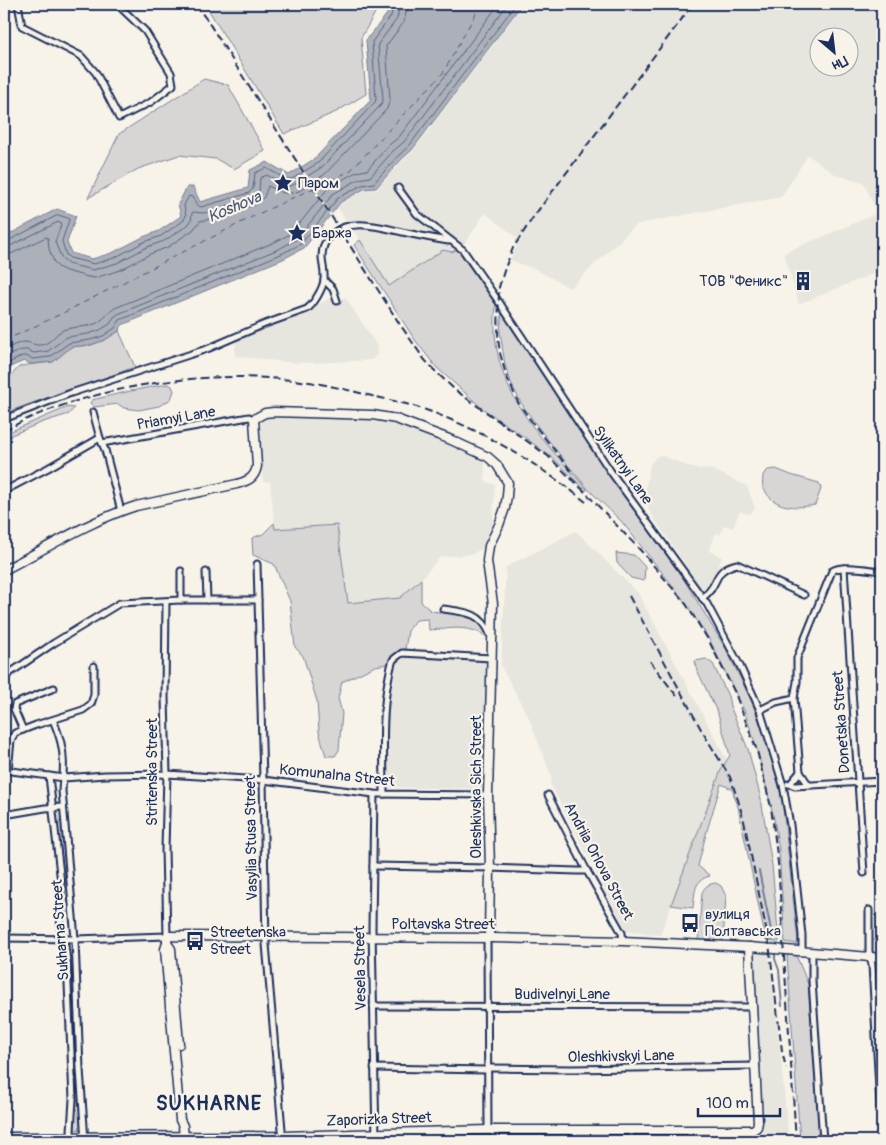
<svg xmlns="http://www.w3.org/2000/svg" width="886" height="1145" font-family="Pangolin,sans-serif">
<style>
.built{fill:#e6e5de;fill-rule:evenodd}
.green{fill:#d7d6d4;stroke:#798299}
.water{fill:#acb0b9;stroke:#727c95}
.pier{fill:#f7f3e8}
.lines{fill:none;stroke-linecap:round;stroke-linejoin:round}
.shore{stroke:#556382;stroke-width:1}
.stream{stroke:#727c95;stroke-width:2}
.ferry{stroke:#465679;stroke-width:1;stroke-dasharray:6 5;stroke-linecap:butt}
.street-casing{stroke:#1b2f5e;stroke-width:9}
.secondary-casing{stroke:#1b2f5e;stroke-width:11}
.street{stroke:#f7f3e8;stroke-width:5}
.secondary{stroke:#f7f3e8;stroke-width:8}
.rail{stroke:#1b2f5e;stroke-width:2;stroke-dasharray:8 4;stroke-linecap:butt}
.labels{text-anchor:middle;stroke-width:4.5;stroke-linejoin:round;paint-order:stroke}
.poi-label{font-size:15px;fill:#1b2f5e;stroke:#f7f3e8;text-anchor:start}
.street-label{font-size:15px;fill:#1b2f5e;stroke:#f7f3e8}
.water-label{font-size:16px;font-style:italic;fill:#465679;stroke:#f7f3e8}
.district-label{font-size:20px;font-weight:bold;letter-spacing:1px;fill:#1b2f5e;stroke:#f7f3e8}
</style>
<rect width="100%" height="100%" fill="#f7f3e8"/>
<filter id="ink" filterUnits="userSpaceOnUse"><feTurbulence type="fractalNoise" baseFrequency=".02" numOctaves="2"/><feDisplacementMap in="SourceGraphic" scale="10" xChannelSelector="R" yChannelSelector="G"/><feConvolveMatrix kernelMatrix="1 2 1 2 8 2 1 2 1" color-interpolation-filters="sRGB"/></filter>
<g filter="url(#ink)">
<g class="built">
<path d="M523 4H882V270L799 304 784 253 878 213 863 182 836 175 808 155 781 197 637 224 570 288 535 269 510 260 520 240 485 213 465 243 452 252 443 250 389 286 360 240 338 208 342 203 365 190H376L405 158 413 151ZM818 38H848V68H818Z"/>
<polygon points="333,296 339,301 345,297 378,347 378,353 372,360 314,363 285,362 235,356 236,342 239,338 291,320 309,311"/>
<polygon points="270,416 373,419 394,421 485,462 485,481 495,485 492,533 485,547 472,554 440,557 421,579 400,598 348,603 337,525 275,529 270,481 263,482 259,426 262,420"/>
<polygon points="660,455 692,468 713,470 747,486 755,508 750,514 739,512 733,528 724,525 720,535 716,533 709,551 722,557 713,580 707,589 700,587 649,511 645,490 650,465 656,457"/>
<polygon points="576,531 638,593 727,760 721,770 660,935 626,930 550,783 552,778 529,718 501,666 506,567"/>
<polygon points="405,655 486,659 484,789 386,787 386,705 390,689 394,685 395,661"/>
<polygon points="754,954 769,954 777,1022 789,1141 693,1141 693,1136 763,1135 758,1031 752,957"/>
</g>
<g class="green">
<polygon points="205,4 380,4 361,38 366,94 336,112 284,134"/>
<polygon points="204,79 228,85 265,151 234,169 216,159 179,155 138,169 88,198 119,134"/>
<path d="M360 240 389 286 443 250 452 252 457 249 496 305C486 385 538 435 587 489L586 491 555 460 527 439 482 408 436 367 415 340 354 245Z"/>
<polygon points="502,311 609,474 683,578 726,649 751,700 762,729 776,774 782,799 798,941 797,944 785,942 779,851 774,819 757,749 744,710 709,639 683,599 622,522 588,489 567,464 535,423 521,403 512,385 505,365 500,331"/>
<polygon points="119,331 135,367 4,413 4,383 19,367 27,365 53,362 71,347 91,345 105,340"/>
<path d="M168 384 172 386 174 391 171 399 159 406 139 410 124 408 118 404 94 407 90 403 92 400C117 394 142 388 168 384Z"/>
<polygon points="68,407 74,408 69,414 43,422 4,438 4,434 9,432"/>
<path d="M776 469 791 475 819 483 821 489 815 505C799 508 778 509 767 494 767 493 763 488 763 487 762 484 763 479 763 475L768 470Z"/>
<path d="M274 523 275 529 337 525 348 603 400 598 421 579V602L431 611 464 615 482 624 487 637C468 624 450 629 429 630L428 619 416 620 408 631 405 649C396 652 392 656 387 664L375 666 342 682 338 698 342 713 339 750 335 756H326L319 732 317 701 303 656 295 647 290 601 274 564 253 555 252 538 263 534Z"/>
<polygon points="616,553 634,555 645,567 644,581 631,578 617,563"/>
<path d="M706 659 713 664 728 696 730 706 748 749 761 799 772 865 779 942 766 941 738 807 732 789 721 784 706 834 698 866 710 876C693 880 695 894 693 908L671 905 721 770 730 755 718 714 698 672 695 661Z"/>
<polygon points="59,821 61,822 62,824 68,891 71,912 62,913 64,891 58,825"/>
<path d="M716 883 721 886 726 896 723 941 698 940 702 893C705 886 708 884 716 883Z"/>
<polygon points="69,944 71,944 72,946 79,1096 83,1129 74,1130 68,945"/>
<polygon points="787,955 796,955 808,984 820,1141 800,1141"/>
</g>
<polygon class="water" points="389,4 522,4 412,150 402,159 376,188 364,189 341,202 304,248 283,259 122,325 119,331 105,340 91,345 71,347 53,362 31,364 24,361 12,366 8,373 4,377 4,237 57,209 76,216 67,242 71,253 92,259 112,253 143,237 159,231 181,216 178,204 187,187 193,187 200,202 248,188 250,170 267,162 289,175 314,159 371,100 366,40 387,14"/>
<polygon class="pier" points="300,165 333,216 331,218 298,166"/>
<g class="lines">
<g class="shore">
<polyline points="4,241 8,241 58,215 68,218 69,220 62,241 66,255 70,258 94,264 114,258 144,242 161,236 183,221 186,216 184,205 189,196 192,197 197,205 201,207 249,193 253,188 255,173 266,168 286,179 292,179 318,163 375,102 376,99 372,42 391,16 394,4"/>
<polyline points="4,247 10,246 58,222 60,223 61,225 55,242 62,259 68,264 93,270 117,263 147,247 164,241 188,225 191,221 192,213 193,212 204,213 253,197 259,191 260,178 267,175 285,185 290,186 295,184 322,167 381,105 383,99 378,44 397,19 400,4"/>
<polyline points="4,255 13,253 46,237 48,238 49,249 54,262 58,267 66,271 88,277 95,278 120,270 150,254 168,247 193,230 200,221 206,220 257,204 264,197 268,186 283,193 293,193 299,191 324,175 387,109 390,99 386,46 404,22 408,4"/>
<path d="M4 350C11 347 18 342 26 342 32 343 38 347 45 344 52 341 56 333 63 330 74 326 87 328 97 323 105 319 108 312 115 308L275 242 292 233 328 188 356 172 367 170 389 145 399 137 499 4"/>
<polyline points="4,359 7,356 22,350 27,350 34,353 48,351 67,337 88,334 100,330 110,324 114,317 118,314 279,249 297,239 333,194 359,179 370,177 393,151 404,142 508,4"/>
<polyline points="4,370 9,363 22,356 26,356 33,359 50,357 69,343 90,340 103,336 115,328 120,320 281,254 301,244 338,198 362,185 374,183 398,156 409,146 516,4"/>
</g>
<g class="stream">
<polyline points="759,871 773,940"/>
<polyline points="775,953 775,959 779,970 782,1006"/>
</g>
<polyline class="ferry" points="4,341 65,312 254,216 350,171 443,73 481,4"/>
<g class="street-casing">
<g id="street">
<polyline points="18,4 22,26 81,56 96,73 119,118 151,102 173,85 171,73 145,31 117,4"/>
<polyline points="398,188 417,214 463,250 499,302 611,472 707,604 740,666 760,710 783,785 790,825 802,935 802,951"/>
<polyline points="324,280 333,289 337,301"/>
<polyline points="93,412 100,438 105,450 121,511"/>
<path d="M4 419 71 393 207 349 265 324 307 309C314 304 323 288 324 280 325 272 322 264 322 257 322 249 325 241 330 236 350 216 383 228 407 233 421 236 435 239 449 241"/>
<polyline points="102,443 249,417 254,419"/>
<polyline points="4,491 48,468 100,438"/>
<polyline points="257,564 263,780 266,944 283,1141"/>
<polyline points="844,568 864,873"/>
<polyline points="181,571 181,600"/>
<polyline points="206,572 207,600"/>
<path d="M702 598C721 585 711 570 737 564L804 595"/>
<path d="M443 609C465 612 481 612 490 634"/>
<polyline points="4,677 54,643 120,603 181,600 258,600"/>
<polyline points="760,710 776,702 794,698"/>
<path d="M53 720C56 727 59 735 61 743 65 759 63 775 62 791L75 939 80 1069 85 1141"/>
<polyline points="23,730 14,709 15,704 54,688"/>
<polyline points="4,770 64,778 105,775 167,774 263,780 374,794 488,795"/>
<polyline points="8,771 11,740 15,733 36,725 83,710 91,704 94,695 94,666"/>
<polyline points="800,772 808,784"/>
<polyline points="49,776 61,883 60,913 61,933 65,946 67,961 73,1099 71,1131 73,1141"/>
<polyline points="788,784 790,784 795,786 882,781"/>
<path d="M790 784 800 772 794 698 797 682V658L832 571C841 564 870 570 882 571"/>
<polyline points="374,794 372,928 376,1141"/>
<path d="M384 794C384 756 381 713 389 676 390 671 391 665 393 660 396 657 399 655 402 653L491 658"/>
<polyline points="548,795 587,871 622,933 623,941"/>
<polyline points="4,815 45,808 63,807"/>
<polyline points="373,866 490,868 577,871 587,871"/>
<polyline points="869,910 869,951 872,965 882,1141"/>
<polyline points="4,938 75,939 167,936 165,849 167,774 165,697 166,601"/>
<polyline points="487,938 488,1130"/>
<polyline points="812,952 812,981 823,1141"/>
<polyline points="373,1006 752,1007"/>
<polyline points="374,1068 487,1070"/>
<polyline points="487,1068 572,1069 756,1066"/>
<polyline points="574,1131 574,1141"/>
<polyline points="631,1141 631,1130"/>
<polyline points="690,1141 690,1130"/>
</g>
</g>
<g class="secondary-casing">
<g id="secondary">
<path d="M4 570C47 548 89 521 136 506L237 484C248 481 255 478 257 466L254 419 265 413 274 412 373 415 396 419 449 439 488 457 497 465 508 483 507 496 505 508 499 525 489 546 488 553 487 561 493 604 488 795 490 868 489 938"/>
<polyline points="167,943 171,949 179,1044"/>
<polyline points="495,1130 495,1141"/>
<polyline points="4,1137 283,1136 488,1130 753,1130 757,1127 758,1122 749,947"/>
<polyline points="184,1139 183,1126 180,1120 165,949 167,943 167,936 493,938 623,941 749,947 882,958"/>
</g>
</g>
<use href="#street" class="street"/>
<use href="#secondary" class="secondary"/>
<g class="rail">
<polyline points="195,4 207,20 399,323 424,359 433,369 455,390 548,456 585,492 642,552 686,604 709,641 735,693 757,751 771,807 778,863 796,1141"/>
<path d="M4 431C14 426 24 420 34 416 118 382 212 370 301 381 325 384 348 390 372 396 390 400 409 404 426 410 485 431 538 464 586 502"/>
<polyline points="571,471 532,422 519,404 506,375 500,353 498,338 499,287 505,268 513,248 534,216 693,4"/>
<polyline points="629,596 702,731 730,777 738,800 744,821 769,943 782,1051 786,1068"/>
<polyline points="650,661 679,699"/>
</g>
</g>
</g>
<defs>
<g id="sight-bare" transform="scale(1.5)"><path d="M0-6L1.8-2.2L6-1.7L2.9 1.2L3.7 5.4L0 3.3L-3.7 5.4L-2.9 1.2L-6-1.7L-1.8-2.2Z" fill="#1b2f5e" stroke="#f7f3e8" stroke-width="2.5" paint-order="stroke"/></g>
<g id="building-bare" transform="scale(1.5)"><path d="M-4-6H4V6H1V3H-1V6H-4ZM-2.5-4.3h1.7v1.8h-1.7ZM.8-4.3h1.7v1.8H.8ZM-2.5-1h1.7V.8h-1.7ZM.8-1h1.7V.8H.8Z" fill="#1b2f5e" stroke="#f7f3e8" stroke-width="2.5" paint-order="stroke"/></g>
<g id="bus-bare" transform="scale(1.5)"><path d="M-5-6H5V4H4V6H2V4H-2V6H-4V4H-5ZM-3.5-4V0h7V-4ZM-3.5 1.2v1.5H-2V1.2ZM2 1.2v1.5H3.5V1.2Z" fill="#1b2f5e" stroke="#f7f3e8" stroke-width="2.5" paint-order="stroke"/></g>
</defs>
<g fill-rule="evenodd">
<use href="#sight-bare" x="283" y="183"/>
<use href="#sight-bare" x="297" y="233"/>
<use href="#building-bare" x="803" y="281"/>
<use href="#bus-bare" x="690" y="923"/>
<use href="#bus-bare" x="195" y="941"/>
</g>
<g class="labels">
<g class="poi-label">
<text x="298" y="188">Паром</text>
<text x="312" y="238">Баржа</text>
<text x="788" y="286" text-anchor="end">ТОВ "Феникс"</text>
<text x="705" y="919">вулиця<tspan x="705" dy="17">Полтавська</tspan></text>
<text x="210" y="937">Streetenska<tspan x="210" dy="17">Street</tspan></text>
</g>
<g class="street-label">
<text transform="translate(176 418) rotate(-10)" y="5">Priamyi Lane</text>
<text transform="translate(623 465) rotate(55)" y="5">Sylikatnyi Lane</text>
<text transform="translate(841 722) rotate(-94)" y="5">Donetska Street</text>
<text transform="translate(152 772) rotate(-90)" y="5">Stritenska Street</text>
<text transform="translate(337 775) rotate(6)" y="5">Komunalna Street</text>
<text transform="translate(476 787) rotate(-90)" y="5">Oleshkivska Sich Street</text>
<text transform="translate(251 838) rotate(-91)" y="5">Vasylia Stusa Street</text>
<text transform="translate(599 861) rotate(62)" y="5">Andriia Orlova Street</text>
<text x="443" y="929">Poltavska Street</text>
<text transform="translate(60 930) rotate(-94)" y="5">Sukharna Street</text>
<text transform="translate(360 968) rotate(-91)" y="5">Vesela Street</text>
<text x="562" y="999">Budivelnyi Lane</text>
<text transform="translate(621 1056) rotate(-1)" y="5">Oleshkivskyi Lane</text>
<text transform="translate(379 1119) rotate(-2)" y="5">Zaporizka Street</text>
</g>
<g class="water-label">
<text transform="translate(234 206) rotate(-23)" y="6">Koshova</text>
</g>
<g class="district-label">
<text x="209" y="1110">SUKHARNE</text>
</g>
</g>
<rect width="886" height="1145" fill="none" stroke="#f7f3e8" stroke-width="20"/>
<rect x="10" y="10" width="866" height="1125" fill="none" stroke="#1b2f5e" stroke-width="2" filter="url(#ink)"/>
<g transform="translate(834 52) rotate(152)"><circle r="24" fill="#f7f3e8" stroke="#9fa5b1"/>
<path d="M0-4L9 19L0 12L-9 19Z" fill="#1b2f5e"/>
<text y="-8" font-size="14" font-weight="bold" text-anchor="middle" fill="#1b2f5e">Пн</text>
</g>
<path d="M698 1108v8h82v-8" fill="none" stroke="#1b2f5e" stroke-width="2.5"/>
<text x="706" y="1108" font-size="15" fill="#1b2f5e" stroke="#f7f3e8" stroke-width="4" paint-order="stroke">100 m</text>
</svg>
